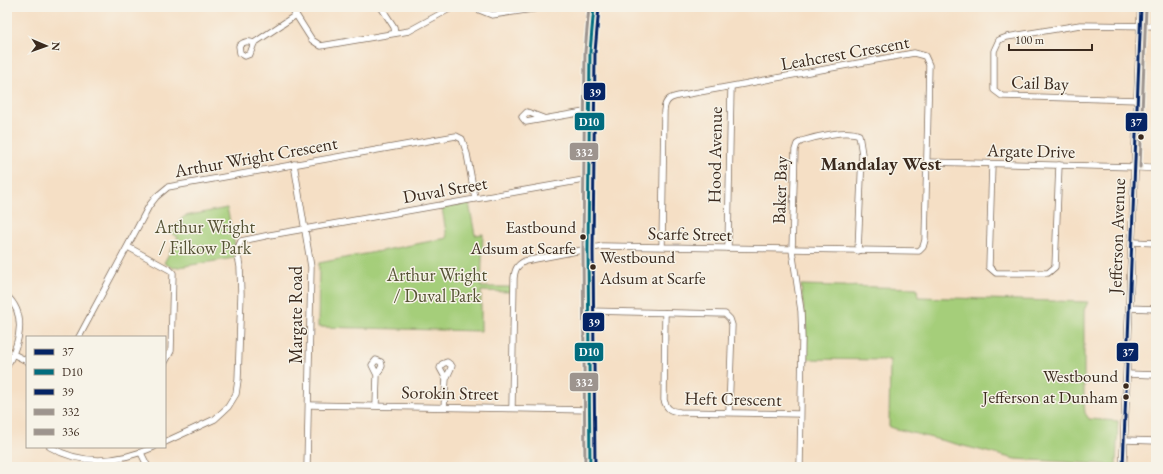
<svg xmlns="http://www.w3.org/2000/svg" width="1163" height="474" font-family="'EB Garamond',serif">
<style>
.green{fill:#a5ce7a;stroke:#707c4c}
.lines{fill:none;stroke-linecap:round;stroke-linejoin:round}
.minor-casing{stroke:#7c6958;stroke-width:7}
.tertiary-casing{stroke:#7c6958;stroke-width:8}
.minor{stroke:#fff;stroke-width:5.5}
.tertiary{stroke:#fff;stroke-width:7}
.bus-1-casing{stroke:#f7f3e8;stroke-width:6}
.bus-2-casing{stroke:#f7f3e8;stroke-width:6}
.bus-3-casing{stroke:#f7f3e8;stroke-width:6}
.bus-4-casing{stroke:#f7f3e8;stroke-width:6}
.bus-5-casing{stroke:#f7f3e8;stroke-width:6}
.bus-1{stroke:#052465;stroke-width:3}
.bus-2{stroke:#026c7e;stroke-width:3}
.bus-3{stroke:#052465;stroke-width:3}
.bus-4{stroke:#9d948e;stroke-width:3}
.bus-5{stroke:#9d948e;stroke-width:3}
.bus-dot{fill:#3b2a1e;stroke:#f7f3e8;stroke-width:1.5}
.labels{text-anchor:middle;stroke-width:3;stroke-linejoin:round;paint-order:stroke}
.bus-label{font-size:17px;fill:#3b2a1e;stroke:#f7f3e8;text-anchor:end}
.street-label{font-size:18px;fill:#3b2a1e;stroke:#f7f3e8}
.park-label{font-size:18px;fill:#565335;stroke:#f7f3e8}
.neighbourhood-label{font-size:19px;font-weight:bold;fill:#3b2a1e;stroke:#f7f3e8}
.line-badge{stroke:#f7f3e8;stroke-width:1.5}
.badge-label{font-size:11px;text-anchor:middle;font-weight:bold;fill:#fff}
</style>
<rect width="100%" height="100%" fill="#f7f3e8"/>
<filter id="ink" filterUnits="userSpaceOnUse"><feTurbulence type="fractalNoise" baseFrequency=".025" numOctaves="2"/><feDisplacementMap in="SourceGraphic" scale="8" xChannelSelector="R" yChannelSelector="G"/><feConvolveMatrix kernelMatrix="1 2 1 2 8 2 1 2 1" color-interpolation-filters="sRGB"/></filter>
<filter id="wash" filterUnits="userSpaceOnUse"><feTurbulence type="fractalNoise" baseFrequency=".012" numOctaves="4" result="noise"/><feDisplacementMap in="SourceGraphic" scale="16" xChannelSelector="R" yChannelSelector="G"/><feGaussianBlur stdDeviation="0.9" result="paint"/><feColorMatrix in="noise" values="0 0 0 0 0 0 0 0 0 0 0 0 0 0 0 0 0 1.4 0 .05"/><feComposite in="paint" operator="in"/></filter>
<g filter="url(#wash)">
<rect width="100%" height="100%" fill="#f5dfc5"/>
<g class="green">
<polygon points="469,203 475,235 483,234 481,287 510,287 510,292 481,291 481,331 318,327 319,263 447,238 442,208"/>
<polygon points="227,208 235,245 234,258 173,268 164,263 178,237 172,234 177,223 185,216"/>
<polygon points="801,285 917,288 918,297 1088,302 1084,310 1084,403 1085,413 1089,419 1118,421 1116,465 1015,459 889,427 890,360 805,359 805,323"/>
</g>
</g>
<g filter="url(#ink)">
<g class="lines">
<g class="minor-casing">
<g id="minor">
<polyline points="291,7 312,40 321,46 409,31 453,7"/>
<polyline points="381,7 394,27 395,33"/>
<polyline points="472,7 492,15 546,7"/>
<path d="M254 43C247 41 244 41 239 46L240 53 245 56 250 54 254 43 296 15"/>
<polyline points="1138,100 1002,96 994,90 994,51 999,40 1007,37 1080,25 1156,26"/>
<polyline points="543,118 527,112 522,117 526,122 590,111"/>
<polyline points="927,162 1135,167"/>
<polyline points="294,164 311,267 307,467"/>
<polyline points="992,164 989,267 996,273 1048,273 1055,267 1059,165"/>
<polyline points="1132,242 1156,243"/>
<polyline points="128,247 170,270 173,273 171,351 165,362"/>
<polyline points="728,248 731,87"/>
<path d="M7 296C28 316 19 344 7 366"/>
<polyline points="1129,308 1156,309"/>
<polyline points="589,311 725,314 730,319 732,325 729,412"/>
<path d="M665 313 664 400C667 410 671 411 680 412L800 414"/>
<polyline points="79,337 149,206 156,197 168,187 456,136 462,139 467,154 475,198"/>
<polyline points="13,354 27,361"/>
<polyline points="1127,374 1156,375"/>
<polyline points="309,405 590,410"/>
<polyline points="376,405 377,375 372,365 376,360 381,362 382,366 377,375"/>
<polyline points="444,407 446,379 452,366 447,362 442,364 440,368 446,379"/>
<path d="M512 407 514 278C515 269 517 265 525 261L603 246 919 251 923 247 925 240 929 65 925 56 914 53 683 95C672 97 665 98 664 111L662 247"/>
<polyline points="1125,440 1156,441"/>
<polyline points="165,442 215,419 228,407 236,394 238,380 241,294 240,267 237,250 241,241 270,235 589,179"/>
<path d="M50 447C83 466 120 462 154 447"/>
<polyline points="141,453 148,467"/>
<path d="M800 467 802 339 801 311 792 250 795 150 797 144 802 141C815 137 847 129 859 135L862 154 858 251"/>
</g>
</g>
<g class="tertiary-casing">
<g id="tertiary">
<polyline points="1135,167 1156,168"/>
<polyline points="590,467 588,250 590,52 594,7"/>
<polyline points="1123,467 1141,7"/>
</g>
</g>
<use href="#minor" class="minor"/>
<use href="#tertiary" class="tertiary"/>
<g class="bus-1-casing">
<polyline id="bus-1" points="1123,467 1141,7"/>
</g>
<g class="bus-2-casing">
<polyline id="bus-2" points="590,467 588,250 590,52 594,7"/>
</g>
<g class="bus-3-casing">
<polyline id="bus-3" points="595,467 593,250 595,52 599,7"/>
</g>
<g class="bus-4-casing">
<polyline id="bus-4" points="585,467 583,250 585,52 589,7"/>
</g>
<g class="bus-5-casing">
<polyline id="bus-5" points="1140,167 1146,7"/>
</g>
<use href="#bus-1" class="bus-1"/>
<use href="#bus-2" class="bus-2"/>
<use href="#bus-3" class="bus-3"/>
<use href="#bus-4" class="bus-4"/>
<use href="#bus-5" class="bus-5"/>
</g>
</g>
<g class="bus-dot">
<circle cx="1141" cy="137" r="3.5"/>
<circle cx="583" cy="237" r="3.5"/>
<circle cx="593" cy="267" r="3.5"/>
<circle cx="1126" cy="386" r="3.5"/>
<circle cx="1126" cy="397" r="3.5"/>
</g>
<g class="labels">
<g class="bus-label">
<text x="576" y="233">Eastbound<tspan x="576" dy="21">Adsum at Scarfe</tspan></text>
<text x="600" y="263" text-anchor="start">Westbound<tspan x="600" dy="21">Adsum at Scarfe</tspan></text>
<text x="1118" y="382">Westbound<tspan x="1118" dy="21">Jefferson at Dunham</tspan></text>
</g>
<g class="street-label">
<text transform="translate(845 53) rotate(-10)" y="6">Leahcrest Crescent</text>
<text transform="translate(1040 83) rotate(2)" y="6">Cail Bay</text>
<text transform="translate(1031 151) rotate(1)" y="6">Argate Drive</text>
<text transform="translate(715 155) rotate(-89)" y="6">Hood Avenue</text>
<text transform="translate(256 157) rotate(-10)" y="6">Arthur Wright Crescent</text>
<text transform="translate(445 190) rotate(-10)" y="6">Duval Street</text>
<text transform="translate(780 190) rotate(-88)" y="6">Baker Bay</text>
<text transform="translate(690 234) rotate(1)" y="6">Scarfe Street</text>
<text transform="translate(1117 236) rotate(-88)" y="6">Jefferson Avenue</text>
<text transform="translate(296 315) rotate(-90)" y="6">Margate Road</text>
<text transform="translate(450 393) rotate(1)" y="6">Sorokin Street</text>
<text transform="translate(733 399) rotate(1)" y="6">Heft Crescent</text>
</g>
<g class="park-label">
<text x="205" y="233">Arthur Wright<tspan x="205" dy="21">/ Filkow Park</tspan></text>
<text x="437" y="281">Arthur Wright<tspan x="437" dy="21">/ Duval Park</tspan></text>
</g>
<g class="neighbourhood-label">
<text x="881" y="170">Mandalay West</text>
</g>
</g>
<g class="line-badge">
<rect x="583" y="82" width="23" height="19" rx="4" fill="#052465"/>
<rect x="574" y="112" width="31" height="19" rx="4" fill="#026c7e"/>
<rect x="1125" y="112" width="23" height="20" rx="4" fill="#052465"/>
<rect x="569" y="142" width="30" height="19" rx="4" fill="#9d948e"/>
<rect x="582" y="312" width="23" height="20" rx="4" fill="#052465"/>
<rect x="574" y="342" width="30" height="20" rx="4" fill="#026c7e"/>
<rect x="1116" y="342" width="23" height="20" rx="4" fill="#052465"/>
<rect x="569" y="372" width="30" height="20" rx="4" fill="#9d948e"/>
</g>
<g class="badge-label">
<text x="595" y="96">39</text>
<text x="589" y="126">D10</text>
<text x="1136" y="126">37</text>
<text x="584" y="156">332</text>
<text x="594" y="326">39</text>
<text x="589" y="356">D10</text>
<text x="1128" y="356">37</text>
<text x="584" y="386">332</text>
</g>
<rect width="1163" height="474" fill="none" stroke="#f7f3e8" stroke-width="24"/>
<rect x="26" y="336" width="140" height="112" fill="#f7f3e8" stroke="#aca397"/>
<rect x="34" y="349" width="20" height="6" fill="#052465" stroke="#aca397"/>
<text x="62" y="356" font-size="12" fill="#3b2a1e">37</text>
<rect x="34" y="369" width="20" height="6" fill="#026c7e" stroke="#aca397"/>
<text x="62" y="376" font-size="12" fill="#3b2a1e">D10</text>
<rect x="34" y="389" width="20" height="6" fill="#052465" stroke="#aca397"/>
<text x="62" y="396" font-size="12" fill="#3b2a1e">39</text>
<rect x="34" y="409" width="20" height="6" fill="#9d948e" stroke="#aca397"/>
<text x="62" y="416" font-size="12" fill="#3b2a1e">332</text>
<rect x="34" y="429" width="20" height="6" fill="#9d948e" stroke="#aca397"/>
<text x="62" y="436" font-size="12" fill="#3b2a1e">336</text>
<g transform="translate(46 46) rotate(92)" stroke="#f7f3e8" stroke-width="3" paint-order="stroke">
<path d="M0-3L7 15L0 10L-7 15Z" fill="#3b2a1e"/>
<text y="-6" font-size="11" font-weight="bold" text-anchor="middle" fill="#3b2a1e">N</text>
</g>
<path d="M1009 44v6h83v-6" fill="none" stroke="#3b2a1e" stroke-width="2"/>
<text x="1015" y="44" font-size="12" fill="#3b2a1e" stroke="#f7f3e8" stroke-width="3" paint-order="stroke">100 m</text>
</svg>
